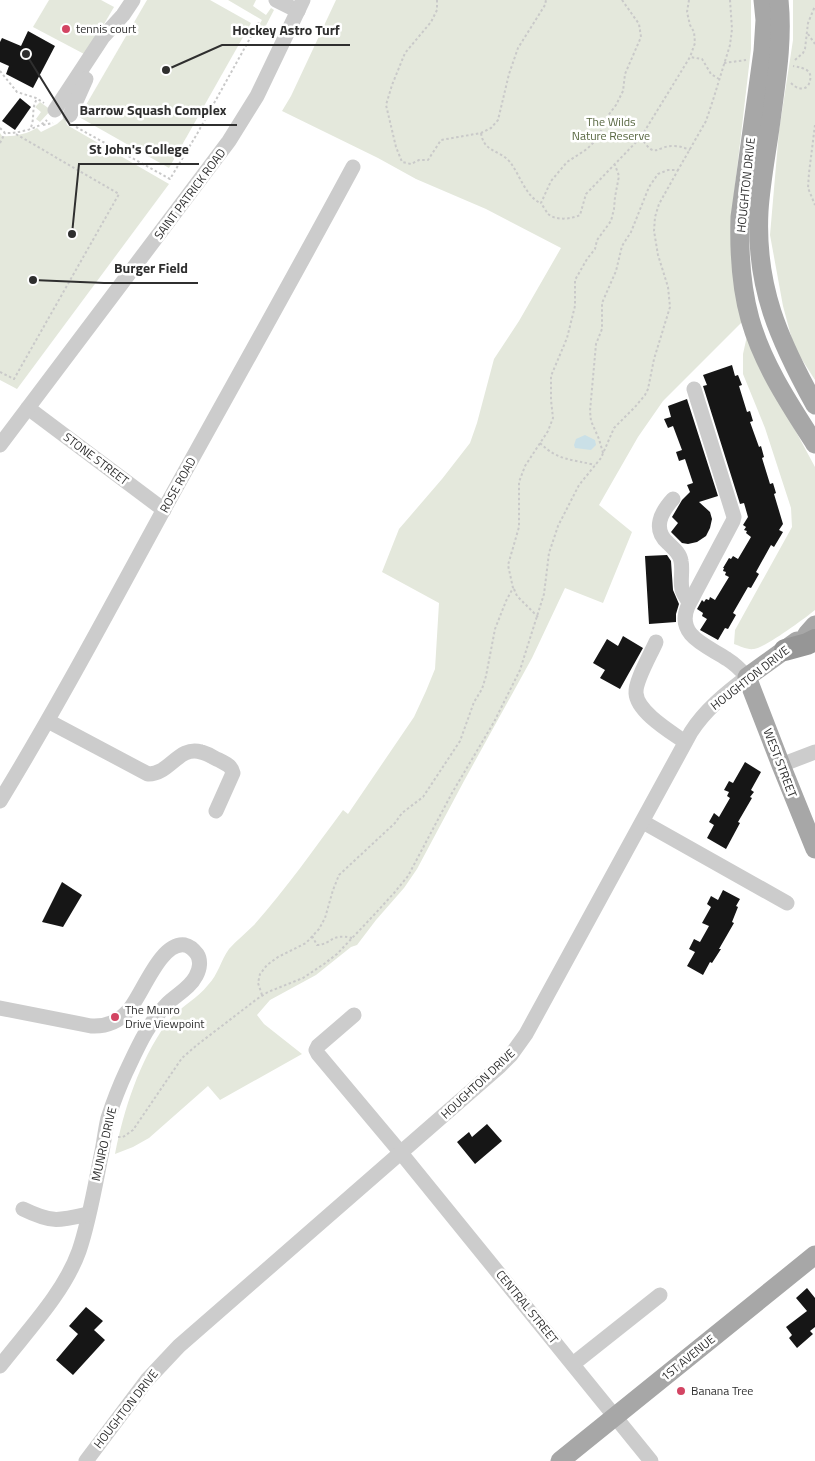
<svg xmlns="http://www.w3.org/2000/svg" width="815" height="1461" font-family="'Titillium Web',sans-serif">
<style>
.green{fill:#e4e8dc}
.water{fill:#cae0e7}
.building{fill:#161616}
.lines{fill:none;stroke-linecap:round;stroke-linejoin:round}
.path{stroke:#c9c9c9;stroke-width:2;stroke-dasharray:2.5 2.5;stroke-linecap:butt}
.minor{stroke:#ccc;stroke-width:15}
.major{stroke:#a7a7a7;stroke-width:19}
.highway{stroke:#969696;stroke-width:22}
.poi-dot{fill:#d34563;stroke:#fff;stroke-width:2}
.labels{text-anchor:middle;stroke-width:5;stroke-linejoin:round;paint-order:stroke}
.poi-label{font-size:12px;fill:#2f2f2f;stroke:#fff;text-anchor:start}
.park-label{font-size:12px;fill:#586741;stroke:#fff}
.street-label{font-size:12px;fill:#2f2f2f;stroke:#fff}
.leader{fill:none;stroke:#2f2f2f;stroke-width:2}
.callout-dot{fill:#2f2f2f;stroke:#fff;stroke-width:2}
.callout-label{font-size:14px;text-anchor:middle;font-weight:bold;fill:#2f2f2f;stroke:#fff;stroke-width:5;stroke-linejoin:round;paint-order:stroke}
</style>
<rect width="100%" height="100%" fill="#fff"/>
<g class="green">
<polygon points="49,0 101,0 114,7 86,55 33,27"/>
<polygon points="147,0 210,0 251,23 169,168 79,117"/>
<polygon points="228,0 256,0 253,6 266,15 271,8 274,10 261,35 255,32 262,20"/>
<path d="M336 0H751V49L733 203 743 321 663 401 638 437 599 505 632 532 603 603 565 588 532 658 464 781 417 869 404 888 376 920 357 945 351 947 316 975 270 1000 257 1015 264 1024 302 1054 220 1100 208 1086 149 1138 133 1147 115 1154C124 1109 139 1062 166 1024 178 1008 196 1000 208 985 218 975 221 960 229 949 237 940 246 933 254 925 286 889 314 849 343 810L348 814 414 717 426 691 435 669 439 603 382 572 399 529 442 479 470 443 477 423 494 359 519 321 561 248 486 209 416 179 378 158 282 111 291 96Z"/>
<polygon points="793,0 815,0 815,380 794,347 783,306 770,235 779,131 793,40"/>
<polygon points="40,102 51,110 40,122 36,119 41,112 35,107"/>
<path d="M65 117 67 125 169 184 17 389 0 380V133L2 136C13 137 27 134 37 128L41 132 57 124Z"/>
<path d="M747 336 761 367 815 467V610C804 619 766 647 754 649 747 650 740 646 734 644L735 630 792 527 791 508 765 428 743 374V354Z"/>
</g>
<polygon class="water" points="585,435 595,440 596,445 591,450 575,448 574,445 576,439"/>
<g class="building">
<polygon points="28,31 55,46 33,88 6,74 9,66 0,62 0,42 2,38 21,46"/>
<polygon points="20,98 31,107 15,130 2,121"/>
<polygon points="732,365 735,376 738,375 742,385 739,386 747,412 750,411 753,421 750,422 759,447 761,446 764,457 762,458 770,484 773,483 776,493 774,494 783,524 779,530 783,532 774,547 771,545 756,572 759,574 751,588 748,587 733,613 736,615 728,629 725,628 718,640 700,630 707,619 702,616 703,613 697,609 702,600 704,602 706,599 709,600 710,597 715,600 729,577 725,575 726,572 723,571 724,568 723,568 729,558 731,559 733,556 738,559 751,537 746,533 747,531 744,530 746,527 743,525 748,517 744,503 740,504 703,386 707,385 703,375"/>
<polygon points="687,399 718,496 699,502 710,512 712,519 710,528 706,536 697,542 688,544 682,543 671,532 678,523 672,517 682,500 690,492 687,485 693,483 685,459 679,461 676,452 682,450 673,426 668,428 664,419 671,417 668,406"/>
<polygon points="667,555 671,561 673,590 679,604 676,614 676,622 649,624 645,556"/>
<polygon points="623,636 643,648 620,689 600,678 605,670 593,663 607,639 618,646"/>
<polygon points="745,762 761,772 751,790 754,792 750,797 752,798 738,822 740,823 726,849 707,838 714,825 709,822 714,813 719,817 730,798 727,796 729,792 724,790 729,781 733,783"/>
<polygon points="62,882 82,895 63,927 42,922"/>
<polygon points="723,890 740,899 736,906 738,907 732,922 734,923 719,949 721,949 712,963 710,962 703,975 687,966 695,952 689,949 694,939 700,942 709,926 702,923 711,907 707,904 711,896 718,900"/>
<polygon points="487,1124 502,1141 475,1164 457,1142 469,1132 472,1137"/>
<polygon points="807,1288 815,1298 815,1327 810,1331 813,1334 797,1348 789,1338 792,1335 786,1327 807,1311 796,1298"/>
<polygon points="86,1307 103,1321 94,1330 105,1340 73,1375 56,1360 78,1334 69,1326"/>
</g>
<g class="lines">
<g class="path">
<polyline points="437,0 437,10 431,22 405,53 392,85 386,105 396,147 402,162 411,164 419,160 428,160 441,140 481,133 491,128 498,120 509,74 518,48 545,5 546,0"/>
<path d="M622 0 639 24 641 37 625 74 623 91 616 105 607 117 598 138 587 149 567 162 551 181 541 203C543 206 546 211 548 214 557 221 571 219 580 215L586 194 641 137 690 57 702 59 711 74 719 79"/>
<polyline points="689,0 687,12 690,25 694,32 695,43 690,57"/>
<polyline points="808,34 815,44"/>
<polyline points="795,60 803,53 805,49 808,23 815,6"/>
<polyline points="724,63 746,60"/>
<polyline points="0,71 17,92 36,98 44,103"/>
<path d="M791 83C796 88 802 91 808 86 815 71 806 68 793 66"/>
<polyline points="43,125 53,123"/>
<polyline points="815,125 809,173 808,188 815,205"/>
<path d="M31 127C35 118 31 108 37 99"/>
<polyline points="76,127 170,179 197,134 259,22"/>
<path d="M0 128 5 133C16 134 40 128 47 120"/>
<path d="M481 133C484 153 499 149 510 162 520 175 525 195 540 203"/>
<path d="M641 137C655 161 657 145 674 146 680 146 685 148 690 150"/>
<polyline points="0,143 5,133"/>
<polyline points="0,372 14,379 119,194 14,133"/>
<path d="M540 443C558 461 572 459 595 465"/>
<polyline points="603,453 599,439 591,421 590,411 596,344 602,329 602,303 616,271 622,246 631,232 649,187 658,174 668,170 678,170 706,121 713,100 730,45 732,29 730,0"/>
<polyline points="514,589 517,596 538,617"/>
<path d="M312 936 317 945C333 944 330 933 352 938"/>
<polyline points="262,995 258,983 260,974 267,965 278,957 306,943 319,929 325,918 333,890 339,875 395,823 402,813 423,797 460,741 474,702 482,689 486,676 495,629 506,601 513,588 508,565 519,527 519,482 525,466 548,431 553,418 551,400 551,376 567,338 575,306 575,280 587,259 595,249 597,240 611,221 614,209 615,197 619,176 615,165"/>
<polyline points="118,1137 123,1137 133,1130 182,1058 197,1045 257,999 268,992 303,978 324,964 337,954 373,916 394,893 408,876 452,793 494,722 520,670 544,594 549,553 558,526 579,485 601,458 614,428 635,407 645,395 648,389 654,359 670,307 668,287 658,255 654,231 655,217 659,204 678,170"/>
</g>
<g class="minor">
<polyline points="276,0 298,11"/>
<polyline points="55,110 103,37 123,15 133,0"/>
<polyline points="70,115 86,79"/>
<polyline points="28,408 164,510"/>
<polyline points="0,445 229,141 257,96 303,0"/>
<path d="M673 499C661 512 652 529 668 543 673 548 680 553 681 561 683 570 680 580 682 589 683 594 687 598 689 603"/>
<path d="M656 642C651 654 635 681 636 693 637 712 671 732 685 742"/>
<path d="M48 721 148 774C169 775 179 745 201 752 207 753 214 758 219 760 226 764 231 765 233 773L216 811"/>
<polyline points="781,765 815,752"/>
<path d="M0 801C58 706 110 608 163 511 227 396 291 282 353 167"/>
<polyline points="643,822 787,903"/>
<path d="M0 1008 91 1026C106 1027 118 1022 128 1011 142 996 160 941 185 945 190 946 194 950 197 954 201 960 200 969 196 976 190 988 176 995 167 1004 148 1023 137 1049 126 1072 119 1087 113 1103 108 1118 105 1130 104 1143 101 1156 95 1186 89 1222 79 1251 64 1293 27 1331 0 1366"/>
<polyline points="354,1015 318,1046 316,1050 318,1054 401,1153 651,1461"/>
<path d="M23 1209C52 1223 58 1221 88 1214"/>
<polyline points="573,1364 660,1295"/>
<path d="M86 1461 147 1380 179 1346 500 1066 511 1055 526 1034 691 732C705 710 726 693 747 677 741 670 735 664 727 659 708 646 675 636 688 606L733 521 734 517 694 389"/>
</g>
<g class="major">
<path d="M763 0 765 20 763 51 740 217C739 251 741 287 750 319 763 365 790 405 815 444"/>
<path d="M779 0C783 38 777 76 772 113 768 146 761 179 759 211 755 287 779 340 815 405"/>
<polyline points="807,634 815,625"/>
<polyline points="797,641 747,677 781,765 815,849"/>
<polyline points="560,1461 815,1255"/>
</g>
<polyline class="highway" points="785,650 807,644 815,640"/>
</g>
<g class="poi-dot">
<circle cx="66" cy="29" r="5"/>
<circle cx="115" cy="1017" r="5"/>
<circle cx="681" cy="1391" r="5"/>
</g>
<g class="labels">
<g class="poi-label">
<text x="76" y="33">tennis court</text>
<text x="125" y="1014">The Munro<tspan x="125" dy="14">Drive Viewpoint</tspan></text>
<text x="691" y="1395">Banana Tree</text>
</g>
<g class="park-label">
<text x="611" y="126">The Wilds<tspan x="611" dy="14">Nature Reserve</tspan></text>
</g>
<g class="street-label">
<text transform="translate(746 185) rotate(-84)" y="4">HOUGHTON DRIVE</text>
<text transform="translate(190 194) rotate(-53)" y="4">SAINT PATRICK ROAD</text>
<text transform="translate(96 459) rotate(37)" y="4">STONE STREET</text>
<text transform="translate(178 485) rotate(-61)" y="4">ROSE ROAD</text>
<text transform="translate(750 678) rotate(-38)" y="4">HOUGHTON DRIVE</text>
<text transform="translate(780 763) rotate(69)" y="4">WEST STREET</text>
<text transform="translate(478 1084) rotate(-43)" y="4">HOUGHTON DRIVE</text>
<text transform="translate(104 1144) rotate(-77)" y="4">MUNRO DRIVE</text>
<text transform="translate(527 1307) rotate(51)" y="4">CENTRAL STREET</text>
<text transform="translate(688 1358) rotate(-39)" y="4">1ST AVENUE</text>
<text transform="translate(126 1409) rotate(-52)" y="4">HOUGHTON DRIVE</text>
</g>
</g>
<path class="leader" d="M166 70L222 45H350M26 54L70 125H237M72 234L79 164H199M33 280L104 283H198"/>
<g class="callout-dot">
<circle cx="166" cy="70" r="5"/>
<circle cx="26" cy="54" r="5"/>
<circle cx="72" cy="234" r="5"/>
<circle cx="33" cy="280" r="5"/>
</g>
<g class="callout-label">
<text x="286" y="35">Hockey Astro Turf</text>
<text x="153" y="115">Barrow Squash Complex</text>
<text x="139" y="154">St John's College</text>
<text x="151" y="273">Burger Field</text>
</g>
</svg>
